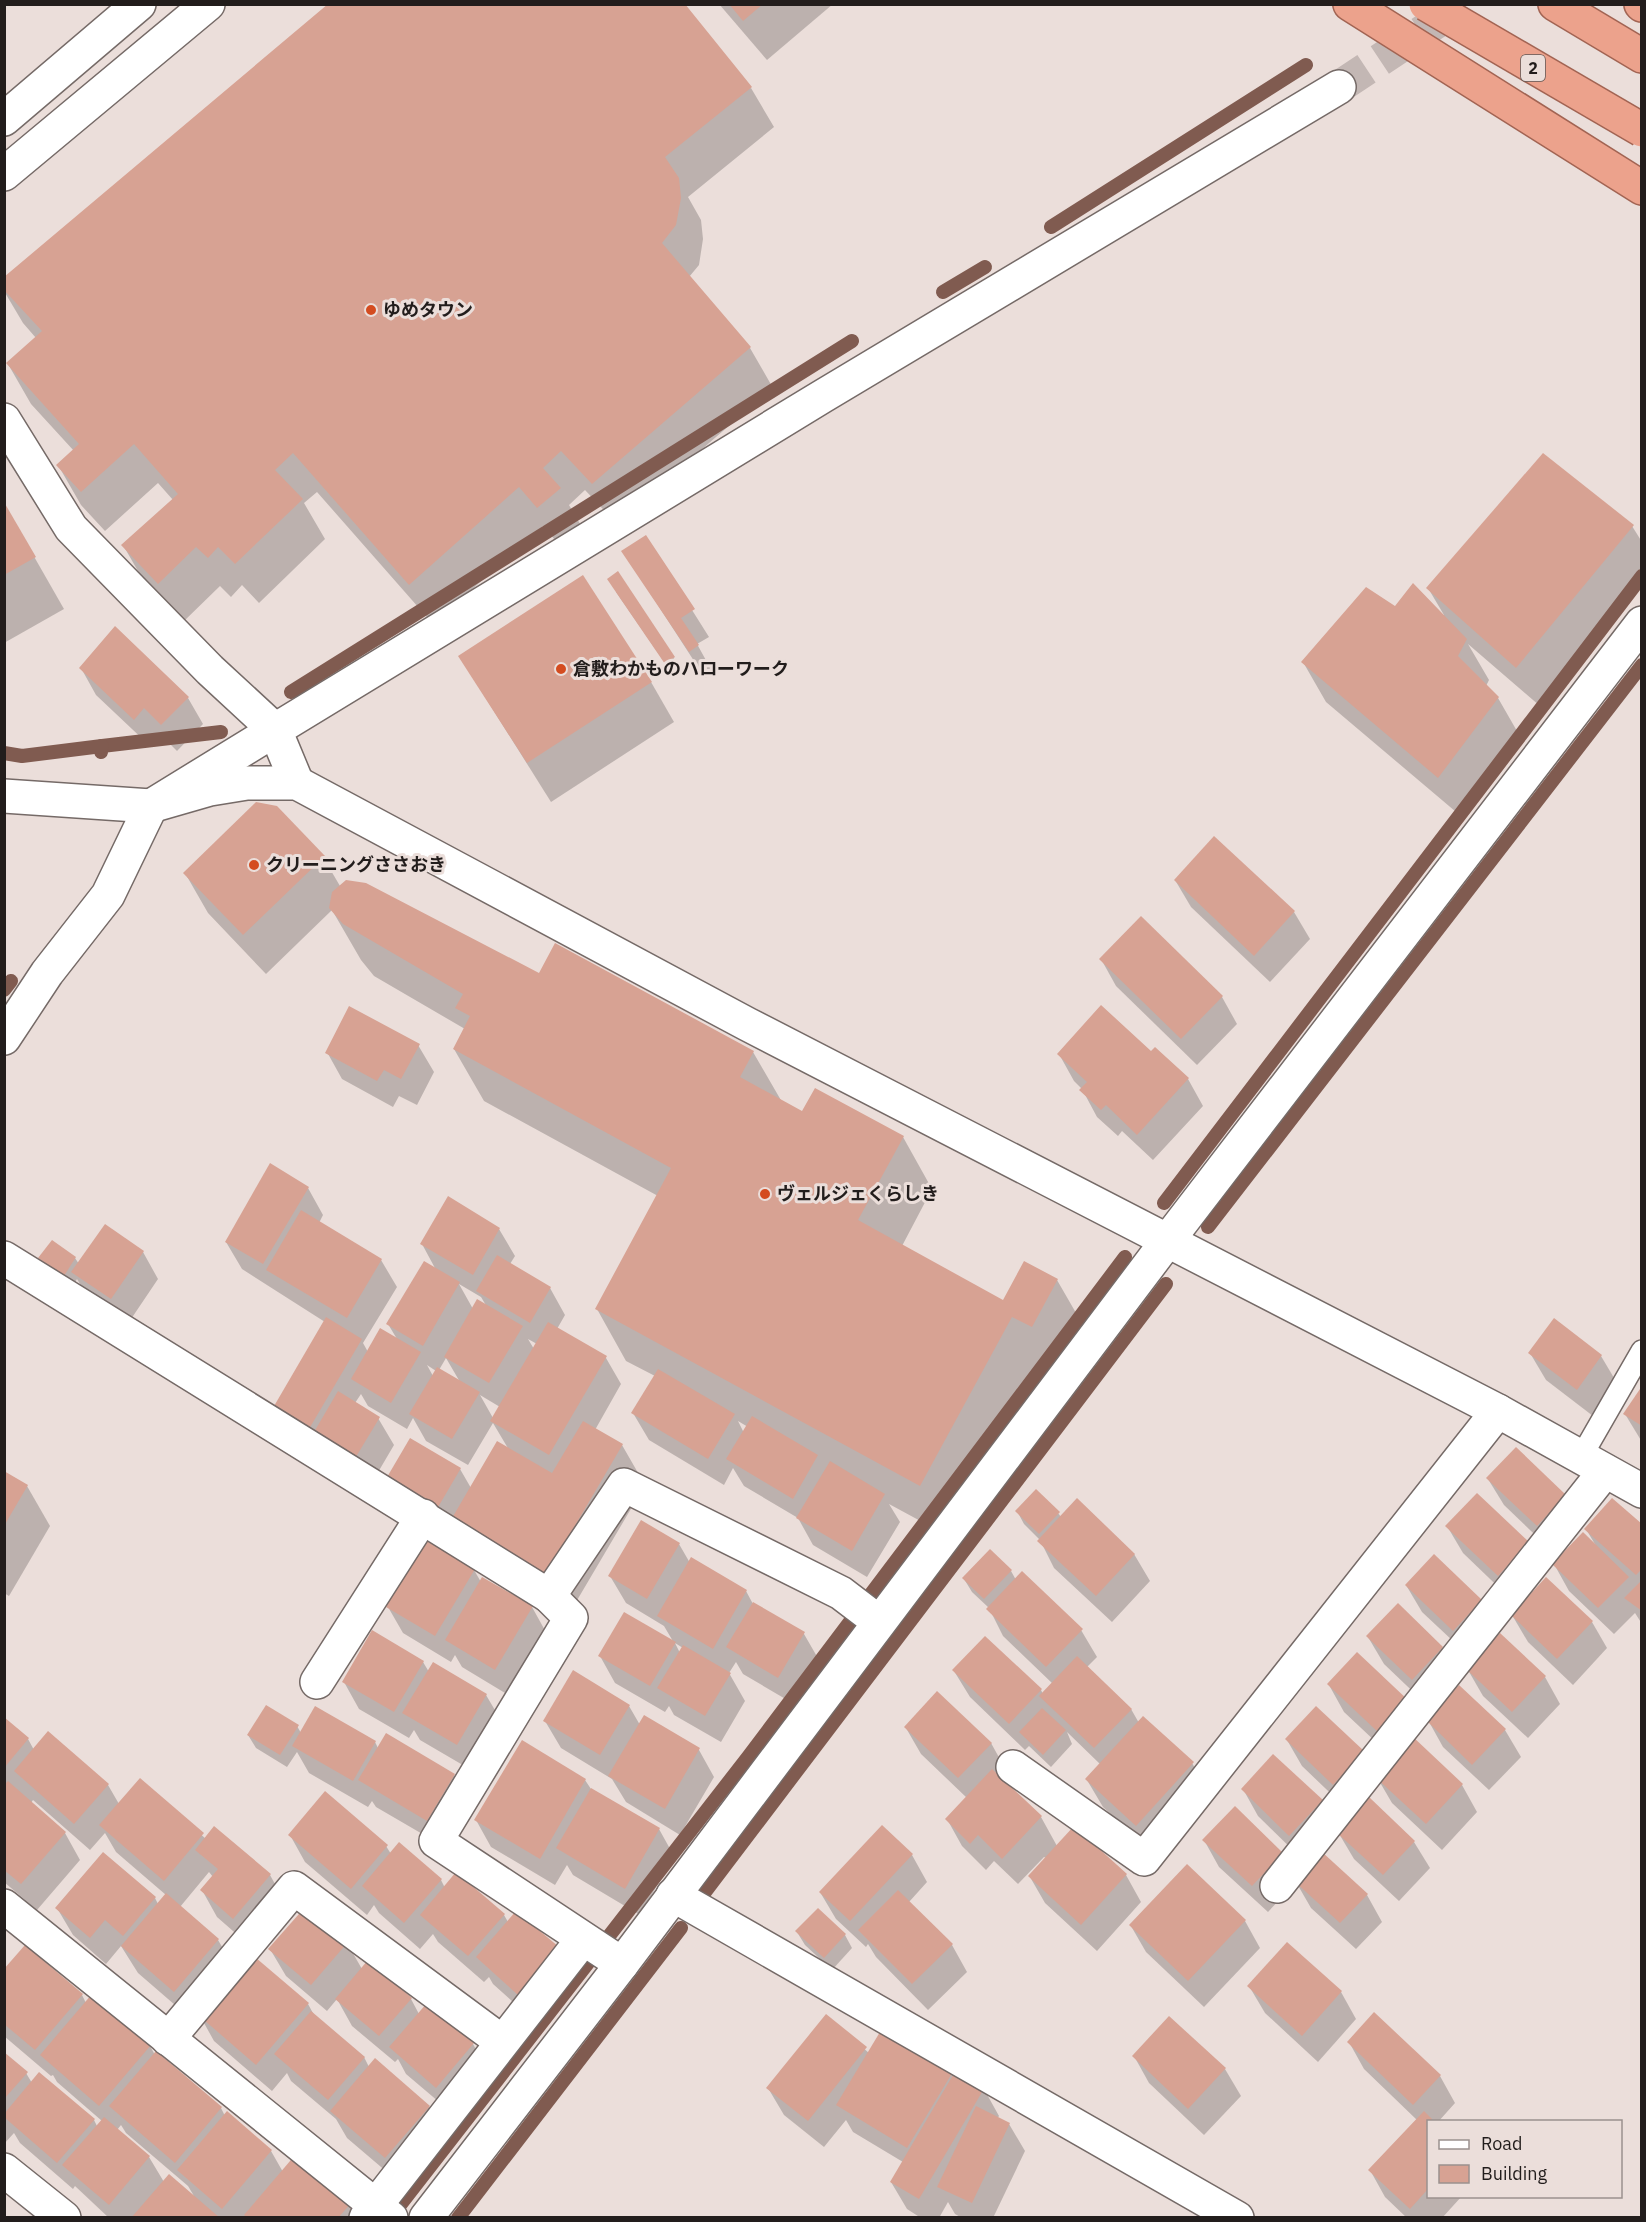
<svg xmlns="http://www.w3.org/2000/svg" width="1646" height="2222" font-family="'IBM Plex Sans','Noto Sans JP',sans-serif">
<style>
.shadow{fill:#0003;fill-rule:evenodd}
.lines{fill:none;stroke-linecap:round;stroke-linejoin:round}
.stream{stroke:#805b50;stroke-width:14}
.building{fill:#d7a293}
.minor-tunnel{stroke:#c3b7b4;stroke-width:33;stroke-dasharray:33 16;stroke-linecap:butt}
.service-casing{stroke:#756a67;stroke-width:24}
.minor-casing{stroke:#756a67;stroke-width:36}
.tertiary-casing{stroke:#756a67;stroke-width:36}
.trunk-casing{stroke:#a26453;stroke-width:36}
.service{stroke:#fff;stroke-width:21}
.minor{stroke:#fff;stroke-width:33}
.tertiary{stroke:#fff;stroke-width:33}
.trunk{stroke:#eca28c;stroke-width:33}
.trunk-bridge-casing{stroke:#a26453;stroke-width:36;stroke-linecap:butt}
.trunk-bridge{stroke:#eca28c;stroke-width:33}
.poi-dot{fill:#d44c20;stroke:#ebdeda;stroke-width:2}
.labels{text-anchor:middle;stroke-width:6;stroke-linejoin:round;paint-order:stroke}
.shield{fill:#ebdeda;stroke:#5e5755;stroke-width:1.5}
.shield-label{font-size:16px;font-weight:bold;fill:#221d1c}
.poi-label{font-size:18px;font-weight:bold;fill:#221d1c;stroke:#ebdeda;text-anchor:start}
</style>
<rect width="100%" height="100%" fill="#ebdeda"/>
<g class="shadow">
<polygon points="719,4 833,4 767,60"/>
<polygon points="751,88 774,127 688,197 701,220 703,239 699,265 689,277 750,348 773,388 616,523 585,490 569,505 583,529 561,547 543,526 433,624 317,492 304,503 325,539 259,603 242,585 231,597 220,586 182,623 146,585 123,545 173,500 158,483 105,531 81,505 58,465 74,451 31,404 8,364 36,338 23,323 4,291 4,279"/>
<polygon points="4,504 64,609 4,643"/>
<polygon points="1632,526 1642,542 1642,583 1540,706 1468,644 1489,680 1486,686 1498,698 1521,738 1462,817 1326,702 1303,662 1395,608 1444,615 1428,588"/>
<polygon points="646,537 709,637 697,644 713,673 705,678 623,551"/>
<polygon points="617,573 682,671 674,676 616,592"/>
<polygon points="460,657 651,682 674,722 551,802"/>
<polygon points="81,668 188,698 203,724 177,751 160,734 150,746 96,695"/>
<polygon points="1214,838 1294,912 1310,939 1270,982 1191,907 1175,880"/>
<path d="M323 857 340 886 539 975 753 1052 782 1102 803 1113 903 1137 932 1189 902 1246 1004 1302 1057 1280 1087 1332 1062 1378 1042 1367 950 1537 889 1504 900 1522 867 1577 813 1545 798 1518 744 1486 733 1468 724 1485 649 1440 633 1413 655 1376 626 1361 597 1309 658 1196 484 1101 454 1049 465 1029 374 976 361 960 332 910 266 974 208 913 185 873ZM738 1421 748 1427 744 1433Z"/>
<polygon points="1141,918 1222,997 1237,1024 1197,1065 1116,986 1101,959"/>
<polygon points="418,1045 434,1072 417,1105 399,1096 393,1107 342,1079 327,1052"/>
<polygon points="1151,1053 1188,1079 1203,1106 1153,1160 1122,1131 1118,1136 1097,1117 1082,1089 1074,1081 1059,1054"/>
<path d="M308 1188 323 1215 319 1223 381 1260 397 1287 363 1343 368 1352 397 1339 388 1324 436 1270 422 1244 499 1229 515 1256 510 1264 550 1288 565 1315 557 1329 606 1358 621 1384 595 1430 622 1445 645 1485 566 1619 400 1511 460 1469 471 1488 509 1450 493 1423 468 1465 426 1441 413 1418 407 1429 368 1406 361 1394 355 1403 378 1418 394 1445 367 1491 287 1440 325 1322 242 1269 226 1242ZM459 1284 481 1297 487 1307 473 1309ZM528 1339 537 1344 534 1349ZM446 1358 460 1382 439 1370ZM427 1365 436 1371 433 1376ZM480 1395 500 1407 493 1418Z"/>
<polygon points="143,1252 158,1279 127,1325 89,1299 77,1279 72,1288 47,1272 40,1258 75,1258 79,1264"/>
<polygon points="1530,1353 1601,1356 1617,1383 1593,1416 1546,1380"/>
<polygon points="1642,1388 1642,1442 1625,1414"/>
<polygon points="4,1473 27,1486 50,1526 9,1596 4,1593"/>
<polygon points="1488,1479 1565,1496 1553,1552 1504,1505"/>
<polygon points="1017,1511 1058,1513 1061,1517 1134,1554 1150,1581 1112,1622 1054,1568 1040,1540 1024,1524"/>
<polygon points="1447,1526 1528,1543 1514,1602 1463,1553"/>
<polygon points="1642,1526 1642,1624 1635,1613 1614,1634 1569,1591 1554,1564 1596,1546 1586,1529"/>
<path d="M679 1544 690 1563 746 1591 753 1604 804 1634 819 1660 794 1704 743 1674 736 1662 729 1673 745 1701 721 1742 674 1715 669 1706 665 1712 615 1683 600 1656 674 1643 664 1626 626 1603 610 1576ZM675 1643 683 1648 680 1653Z"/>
<polygon points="474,1570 481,1582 532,1607 547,1634 510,1696 462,1667 455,1655 451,1662 403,1633 388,1607"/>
<polygon points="1011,1571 1016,1580 1081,1630 1097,1657 1086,1668 1131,1709 1139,1723 1192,1763 1208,1790 1152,1852 1103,1807 1087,1780 1101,1765 1067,1732 1072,1744 1051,1767 1029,1746 1025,1750 970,1697 954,1671 1041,1690 1043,1694 1053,1684 1003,1636 989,1608 972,1592 964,1579"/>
<polygon points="1406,1585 1481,1601 1496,1628 1469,1656 1422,1612"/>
<polygon points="1512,1615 1592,1622 1607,1648 1573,1685 1528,1642"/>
<polygon points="1368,1637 1442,1647 1457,1674 1428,1706 1384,1664"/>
<polygon points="423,1662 429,1672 486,1695 502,1722 473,1771 420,1740 414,1730 409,1738 359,1709 344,1682"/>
<polygon points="1468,1670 1545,1677 1560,1704 1528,1738 1483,1696"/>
<polygon points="1329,1685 1407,1702 1423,1729 1413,1739 1462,1785 1477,1812 1442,1850 1392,1803 1378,1779 1349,1811 1302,1766 1287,1740 1393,1758 1344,1712"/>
<polygon points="629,1706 640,1725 699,1750 714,1777 680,1835 626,1802 612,1779 561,1748 545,1721"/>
<polygon points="4,1719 28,1739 34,1750 108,1785 119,1804 140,1780 206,1839 270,1875 285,1902 249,1945 217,1917 202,1890 213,1877 209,1872 180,1907 218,1940 234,1967 190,2018 138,1973 121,1946 106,1964 73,1935 57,1908 155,1898 158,1904 166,1895 116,1852 105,1833 90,1850 33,1800 31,1803 65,1833 80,1860 37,1910 4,1882"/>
<polygon points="1428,1720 1505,1730 1521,1757 1489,1790 1443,1747"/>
<polygon points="297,1726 301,1733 375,1742 378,1748 454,1775 469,1802 443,1846 376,1807 372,1801 368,1807 309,1773 297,1752 287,1767 256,1748 248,1735"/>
<polygon points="906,1728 991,1743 1006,1770 999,1778 1041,1817 1057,1846 1126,1875 1141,1902 1097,1951 1045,1903 1030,1877 1046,1858 1044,1857 1018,1884 994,1861 986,1870 962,1846 947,1819 967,1798 921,1754"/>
<polygon points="585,1780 591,1789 659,1829 674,1856 640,1915 573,1875 567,1865 555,1885 491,1847 476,1820"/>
<polygon points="1243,1789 1322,1801 1337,1828 1305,1862 1258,1816"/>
<polygon points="882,1827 912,1855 927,1882 909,1902 952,1945 967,1972 928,2010 876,1957 868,1944 866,1947 836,1919 820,1892"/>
<polygon points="1338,1832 1414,1842 1430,1868 1399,1901 1354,1859"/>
<polygon points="290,1835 386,1846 391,1854 441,1880 445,1888 504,1915 508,1922 534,2021 493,1984 489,1977 484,1982 438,1942 433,1934 420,1949 379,1913 374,1905 367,1915 305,1862"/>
<polygon points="1204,1840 1282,1854 1367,1895 1382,1922 1356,1949 1311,1908 1296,1882 1268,1912 1219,1867"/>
<polygon points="1187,1866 1245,1921 1260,1948 1204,2007 1146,1952 1131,1926"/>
<polygon points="797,1932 845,1935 852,1948 832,1970 805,1945"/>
<polygon points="347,1943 362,1969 411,1999 419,2014 427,2005 473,2044 488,2071 452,2113 406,2074 398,2059 395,2062 352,2026 337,1999 327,2011 286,1976 270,1949"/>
<polygon points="1287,1945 1341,1992 1356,2019 1318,2062 1265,2013 1249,1986"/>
<path d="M4 1971 82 1995 86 2003 150 2046 155 2055 157 2053 221 2108 225 2116 271 2151 283 2172 351 2203 359 2218H109L75 2186 73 2189 20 2143 14 2133 4 2144V2054L26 2073 32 2083 94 2120 97 2126 102 2121 57 2082 53 2075 51 2076 4 2036ZM121 2125 126 2133 188 2186 194 2196 164 2182 149 2157 117 2130Z"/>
<polygon points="308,2004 314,2015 364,2057 369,2067 429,2107 444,2133 401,2184 347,2138 336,2119 291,2081 287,2073 272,2091 214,2041 199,2014"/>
<polygon points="826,2016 869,2053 883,2029 984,2089 999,2116 997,2119 1009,2124 1025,2151 993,2218 962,2218 955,2214 948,2202 939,2218 921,2218 907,2209 891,2182 903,2162 853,2132 846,2120 824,2147 784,2115 768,2088"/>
<polygon points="1170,2018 1225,2069 1241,2096 1204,2135 1149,2083 1134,2056"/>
<polygon points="1349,2042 1440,2076 1455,2103 1438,2122 1428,2122 1428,2196 1462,2196 1442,2218 1407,2218 1385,2197 1370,2170 1417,2120 1364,2069"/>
</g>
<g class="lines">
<g class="stream">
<polyline points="1051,227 1306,65"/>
<polyline points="943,292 985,267"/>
<polyline points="291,692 852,341"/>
<polyline points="101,752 102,746 221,732"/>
<polyline points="4,753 22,756 102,746"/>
<polyline points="4,990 11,981"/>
<polyline points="1164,1203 1642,576"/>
<polyline points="1208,1227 1642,665"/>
<polyline points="705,1892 1166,1284"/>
<polyline points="390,2218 748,1757 1125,1257"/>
<polyline points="458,2218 681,1928"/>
</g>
</g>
<g class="building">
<polygon points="328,4 685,4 752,87 665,157 679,178 681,198 676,225 662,243 751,347 592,484 561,451 543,468 561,488 537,508 519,487 409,585 293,453 275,470 303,499 235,564 218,547 208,558 196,547 158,584 121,545 178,494 134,444 81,492 56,465 79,444 6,363 42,331 4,290 4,277"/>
<polygon points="729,4 763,4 743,21"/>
<polygon points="1543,453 1634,525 1516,668 1426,588"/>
<polygon points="4,502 36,557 4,575"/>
<polygon points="646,535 695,609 681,618 699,645 689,652 621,551"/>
<polygon points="618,571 675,657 665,664 607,579"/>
<polygon points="583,575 652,682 527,763 458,656"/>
<polygon points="1413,583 1467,639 1458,656 1499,697 1438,778 1301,662 1366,587 1395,606"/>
<polygon points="115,626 189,697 161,725 144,708 134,720 79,668"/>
<polygon points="256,802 277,806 325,856 243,935 183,873"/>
<polygon points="1214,836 1295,911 1254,956 1174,880"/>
<polygon points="346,880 366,883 539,973 555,943 754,1051 740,1077 802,1111 815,1088 904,1136 858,1220 1003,1300 1024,1261 1058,1279 1032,1327 1012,1317 920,1486 595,1309 671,1168 453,1049 470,1016 455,1008 463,994 343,924 329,908 332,892"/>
<polygon points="1141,916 1223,996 1181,1039 1099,959"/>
<polygon points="1101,1005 1151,1051 1155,1047 1189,1078 1137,1135 1106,1105 1101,1110 1079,1090 1087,1082 1057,1054"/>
<polygon points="349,1006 420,1044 401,1079 384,1070 377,1081 325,1053"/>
<polygon points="270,1163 309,1187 263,1264 225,1242"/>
<polygon points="448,1196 500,1228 473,1275 420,1244"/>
<polygon points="301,1210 382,1259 347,1318 266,1270"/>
<polygon points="105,1224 144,1251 111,1299 71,1272"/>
<polygon points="52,1240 76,1257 64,1276 38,1258"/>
<polygon points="497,1255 551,1287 530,1323 476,1291"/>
<polygon points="424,1261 460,1282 423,1346 386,1324"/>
<polygon points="477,1299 523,1326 489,1383 444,1357"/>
<polygon points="326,1317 362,1339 306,1434 270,1413"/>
<polygon points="1554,1318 1602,1355 1577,1390 1528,1353"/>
<polygon points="548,1322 607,1356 549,1455 490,1421"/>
<polygon points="380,1328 421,1352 391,1403 351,1379"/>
<polygon points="437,1367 480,1392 452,1439 409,1414"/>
<polygon points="658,1369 735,1414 708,1459 631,1413"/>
<polygon points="1642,1386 1642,1426 1623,1414"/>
<polygon points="338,1391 380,1417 351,1465 310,1439"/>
<polygon points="752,1416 818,1455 793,1499 726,1459"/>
<polygon points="583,1421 623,1444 543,1580 448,1525 497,1441 552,1473"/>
<polygon points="410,1438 461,1468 434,1514 383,1484"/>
<polygon points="1516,1447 1566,1495 1537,1526 1486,1478"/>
<polygon points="830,1461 885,1494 852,1551 796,1518"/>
<polygon points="4,1471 28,1485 4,1526"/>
<polygon points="1036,1489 1060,1512 1039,1534 1015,1511"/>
<polygon points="1477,1493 1529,1542 1498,1576 1445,1526"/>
<polygon points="1077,1498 1135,1554 1096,1596 1037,1541"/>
<polygon points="1612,1498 1642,1524 1642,1569 1636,1575 1584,1529"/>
<polygon points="641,1520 680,1543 647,1599 608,1576"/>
<polygon points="1583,1532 1629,1577 1598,1608 1552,1564"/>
<polygon points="425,1540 475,1569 435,1636 386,1607"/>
<polygon points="990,1549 1012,1570 984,1599 962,1578"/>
<polygon points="1434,1554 1482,1600 1453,1631 1405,1585"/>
<polygon points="691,1557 747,1590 713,1649 657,1616"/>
<polygon points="1022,1571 1083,1629 1046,1667 986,1609"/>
<polygon points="482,1577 533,1606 495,1670 445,1640"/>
<polygon points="1546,1577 1593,1621 1557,1659 1511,1615"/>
<polygon points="1642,1580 1642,1611 1624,1598"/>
<polygon points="753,1602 805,1632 778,1678 726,1647"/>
<polygon points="1398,1603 1443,1647 1412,1680 1366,1636"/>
<polygon points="624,1612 676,1642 650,1686 598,1656"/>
<polygon points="372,1630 424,1661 394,1712 342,1682"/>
<polygon points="1500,1633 1546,1676 1512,1712 1466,1669"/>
<polygon points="985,1636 1042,1689 1009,1724 952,1670"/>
<polygon points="683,1645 731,1673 705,1716 657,1688"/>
<polygon points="1357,1652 1409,1701 1379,1733 1327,1684"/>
<polygon points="1077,1656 1132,1709 1094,1748 1039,1696"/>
<polygon points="433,1662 487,1694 457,1745 402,1713"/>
<polygon points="573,1670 630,1705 600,1755 543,1721"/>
<polygon points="1459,1685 1506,1729 1472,1765 1426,1720"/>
<polygon points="937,1691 992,1743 958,1778 904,1727"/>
<polygon points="266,1705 299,1725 280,1755 247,1735"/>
<polygon points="315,1706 376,1741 353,1781 292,1746"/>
<polygon points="1316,1706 1364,1751 1333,1785 1285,1739"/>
<polygon points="1042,1708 1066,1730 1043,1755 1019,1732"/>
<polygon points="644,1715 700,1748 665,1809 608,1776"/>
<polygon points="1143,1716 1194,1762 1136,1826 1085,1779"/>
<polygon points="4,1717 29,1738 4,1768"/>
<polygon points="48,1731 109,1784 74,1824 14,1771"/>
<polygon points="386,1733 455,1774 427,1821 358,1780"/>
<polygon points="1412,1736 1463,1784 1426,1824 1374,1776"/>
<polygon points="522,1740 586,1779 540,1859 474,1820"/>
<polygon points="1273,1754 1323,1800 1289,1836 1241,1789"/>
<polygon points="992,1769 1042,1816 1002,1859 978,1835 970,1844 945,1819"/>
<polygon points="140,1778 204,1833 164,1881 99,1825"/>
<polygon points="8,1781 66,1832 21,1884 4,1870 4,1785"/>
<polygon points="591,1788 660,1828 625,1889 556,1848"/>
<polygon points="325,1791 388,1845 351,1889 288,1835"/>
<polygon points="1369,1797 1415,1841 1383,1875 1336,1832"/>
<polygon points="1235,1806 1283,1853 1252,1886 1202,1840"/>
<polygon points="882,1825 913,1854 850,1921 819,1892"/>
<polygon points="214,1826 271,1874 233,1919 200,1890 218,1869 195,1850"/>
<polygon points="1074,1826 1127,1874 1081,1925 1028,1876"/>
<polygon points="399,1842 442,1879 404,1923 362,1886"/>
<polygon points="103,1852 156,1897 123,1936 105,1920 90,1938 55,1908"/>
<polygon points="1322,1852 1368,1894 1340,1923 1294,1881"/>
<polygon points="1187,1864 1246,1920 1188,1981 1129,1925"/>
<polygon points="456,1872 505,1914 468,1956 420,1915"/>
<polygon points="898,1890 953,1944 912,1984 858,1930"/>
<polygon points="166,1893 219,1939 174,1992 121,1946"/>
<polygon points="306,1906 348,1942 311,1985 268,1949"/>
<polygon points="818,1908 846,1934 824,1958 795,1931"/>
<polygon points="516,1911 559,1947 518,1995 476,1957"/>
<polygon points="1287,1942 1342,1991 1302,2036 1247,1986"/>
<polygon points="25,1945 83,1994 35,2050 4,2024 4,1969"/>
<polygon points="249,1952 309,2003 256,2065 197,2014"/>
<polygon points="368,1960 412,1998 379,2036 335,1999"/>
<polygon points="92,1994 151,2045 99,2106 40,2055"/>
<polygon points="427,2003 474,2043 436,2088 389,2047"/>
<polygon points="311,2011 365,2057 328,2100 274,2054"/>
<polygon points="1374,2012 1441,2075 1413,2105 1347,2042"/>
<polygon points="826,2014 867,2047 808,2121 766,2088"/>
<polygon points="1169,2016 1226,2068 1188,2109 1132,2056"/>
<polygon points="883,2027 954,2070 907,2148 836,2105"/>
<polygon points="156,2051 222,2107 175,2163 109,2106"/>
<polygon points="4,2052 28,2072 4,2099"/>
<polygon points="375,2058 430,2106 385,2158 330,2111"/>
<polygon points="956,2070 985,2087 919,2199 890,2182"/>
<polygon points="39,2072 95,2119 57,2163 4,2117 4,2114"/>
<polygon points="976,2106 1010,2123 972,2203 937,2187"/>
<polygon points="227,2111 272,2150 222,2209 177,2170"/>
<polygon points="1424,2111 1435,2122 1428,2122 1428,2189 1410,2209 1368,2170"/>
<polygon points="104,2117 150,2156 109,2205 62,2165"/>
<polygon points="296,2154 352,2202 338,2218 248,2218 244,2215"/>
<polygon points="169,2174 220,2218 131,2218"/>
</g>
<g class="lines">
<polyline class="minor-tunnel" points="1339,87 1464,4"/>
<g class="service-casing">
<polyline id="service" points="1581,1457 1642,1351"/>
</g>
<g class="minor-casing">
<g id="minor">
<polyline points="4,420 71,528 210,670 275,730 151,806 108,895 47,973 4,1038"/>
<polyline points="297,783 275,730 823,396 1339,87"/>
<polyline points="4,796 151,806 210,789 247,783 297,783 747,1024 1498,1411 1642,1491"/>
<polyline points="4,1258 549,1596"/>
<polyline points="317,1682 423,1516"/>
<polyline points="1013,1767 1144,1859 1498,1411"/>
<polyline points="1277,1886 1605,1471"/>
<polyline points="673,1895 1237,2218"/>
<polyline points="4,1906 391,2218"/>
<polyline points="622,1964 436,1841 571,1618 549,1596 624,1485 841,1593 879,1622"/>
<polyline points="168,2039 294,1888 501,2041"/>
<polyline points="4,2170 64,2218"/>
<polyline points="366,2218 583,1939"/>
<polyline points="426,2218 622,1964 1168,1240 1642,623"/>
</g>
</g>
<g class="tertiary-casing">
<g id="tertiary">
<polyline points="4,119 139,4"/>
<polyline points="4,174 208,4"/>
</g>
</g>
<g class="trunk-casing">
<g id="trunk">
<polyline points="1350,4 1642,188"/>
<polyline points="1555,4 1642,56"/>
<polyline points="1641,4 1642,5"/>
</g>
</g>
<use href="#service" class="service"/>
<use href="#minor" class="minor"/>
<use href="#tertiary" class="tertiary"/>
<use href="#trunk" class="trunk"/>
<g class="trunk-bridge-casing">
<polyline id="trunk-bridge" points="1426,4 1642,130"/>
</g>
<use href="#trunk-bridge" class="trunk-bridge"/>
</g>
<g class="poi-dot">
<circle cx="371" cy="310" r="6"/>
<circle cx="561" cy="669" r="6"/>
<circle cx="254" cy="865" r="6"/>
<circle cx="765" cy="1194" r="6"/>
</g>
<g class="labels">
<rect class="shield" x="1521" y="55" width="24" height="26" rx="4.5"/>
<g class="shield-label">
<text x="1533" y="74">2</text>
</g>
<g class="poi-label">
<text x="383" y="316">ゆめタウン</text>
<text x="573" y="675">倉敷わかものハローワーク</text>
<text x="266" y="871">クリーニングささおき</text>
<text x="777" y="1200">ヴェルジェくらしき</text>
</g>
</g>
<rect width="1646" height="2222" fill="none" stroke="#221d1c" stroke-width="12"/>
<rect x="1427" y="2120" width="195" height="78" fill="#ebdeda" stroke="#9b918e" stroke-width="1.5"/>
<rect x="1439" y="2140" width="30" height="9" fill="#ffffff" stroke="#9b918e" stroke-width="1.5"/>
<text x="1481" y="2150" font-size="18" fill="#221d1c">Road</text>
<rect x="1439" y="2165" width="30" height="18" fill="#d7a293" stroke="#9b918e" stroke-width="1.5"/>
<text x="1481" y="2180" font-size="18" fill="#221d1c">Building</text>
</svg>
